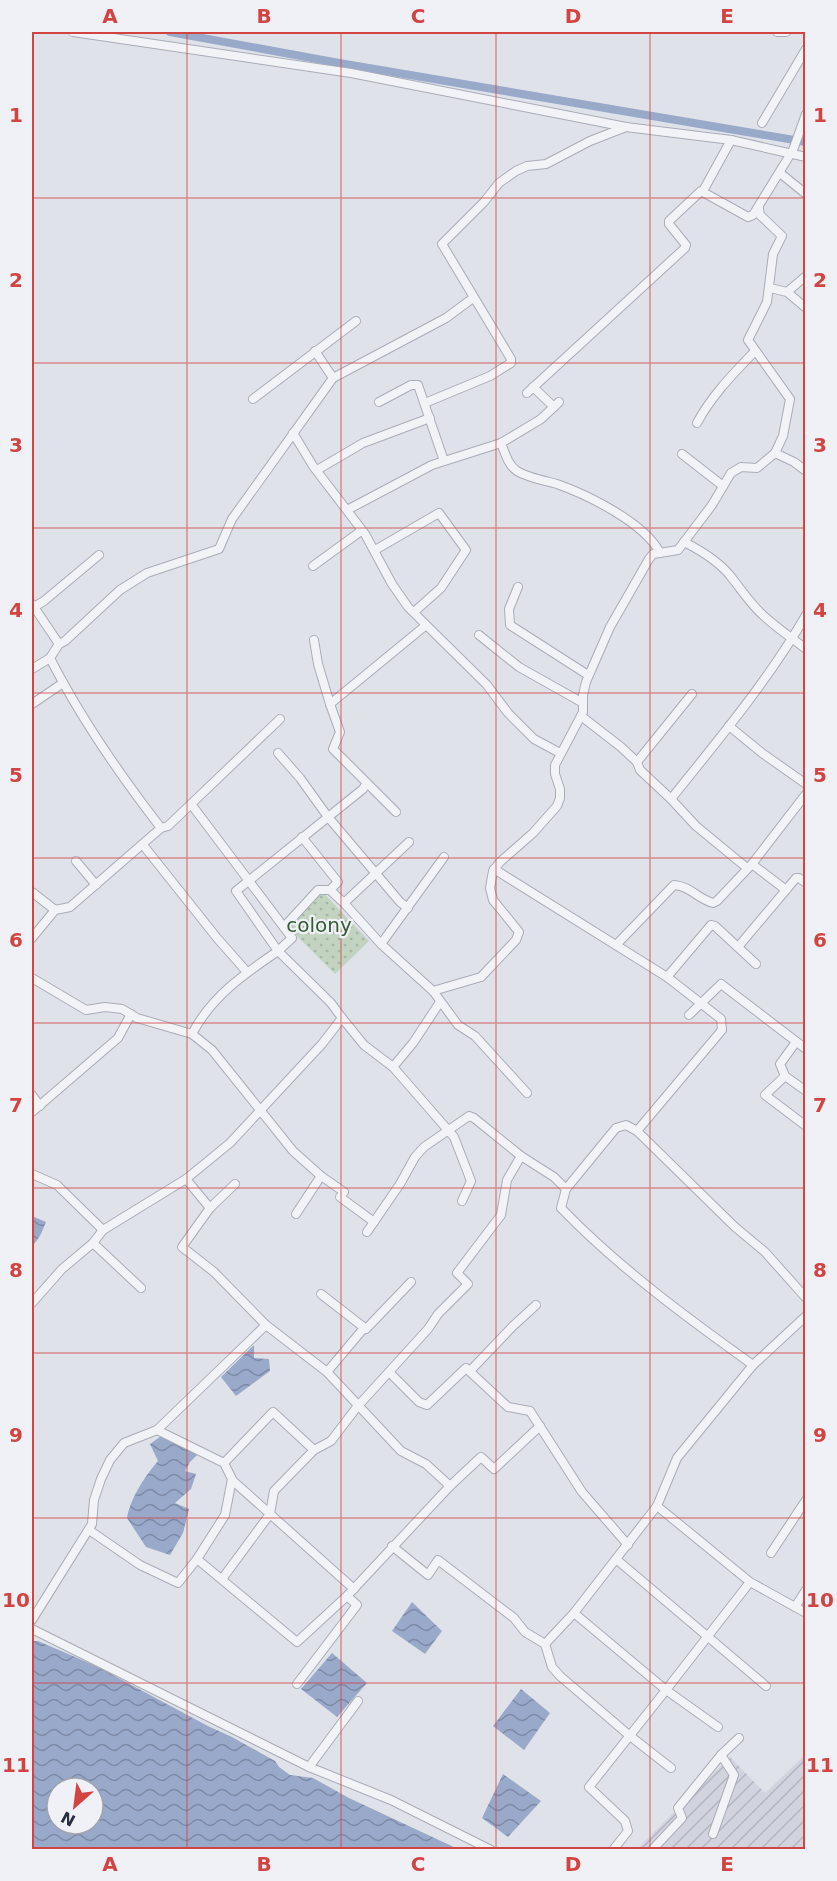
<svg xmlns="http://www.w3.org/2000/svg" width="837" height="1881" font-family="'DejaVu Sans',sans-serif">
<style>
.industrial{fill:url(#industrial-furrows)}
.park{fill:url(#park-dots)}
.water{fill:url(#water-waves);fill-rule:evenodd}
.lines{fill:none;stroke-linecap:round;stroke-linejoin:round}
.canal{stroke:#99a9ca;stroke-width:8}
.minor-casing{stroke:#a8acb7;stroke-width:10}
.minor{stroke:#f2f3f7;stroke-width:8}
.grid{fill:none;stroke:#d14441;stroke-width:1.5;stroke-opacity:0.55}
.labels{text-anchor:middle;stroke-width:4.5;stroke-linejoin:round;paint-order:stroke}
.park-label{font-size:20px;fill:#355d35;stroke:#eff1f6}
.neatline{fill:none;stroke:#d14441;stroke-width:2}
.grid-label{font-size:20px;text-anchor:middle;font-weight:bold;fill:#d14441}
</style>
<defs>
<pattern id="industrial-furrows" width="10" height="10" patternUnits="userSpaceOnUse" patternTransform="scale(1.5)"><rect width="10" height="10" fill="#d1d4de"/><path d="M-1 1l2-2M0 10L10 0M9 11l2-2" fill="none" stroke="#b3b6c0"/></pattern>
<pattern id="park-dots" width="8" height="8" patternUnits="userSpaceOnUse" patternTransform="scale(1.5)"><rect width="8" height="8" fill="#c2d3c0"/><path d="M2 2h.1M6 6h.1" fill="none" stroke="#a7b5a6" stroke-width="1.8" stroke-linecap="round"/></pattern>
<pattern id="water-waves" width="16" height="10" patternUnits="userSpaceOnUse" patternTransform="scale(1.5)"><rect width="16" height="10" fill="#99a9ca"/><path d="M0 5q4-4 8 0t8 0" fill="none" stroke="#7d8aa6"/></pattern>
</defs>
<rect width="100%" height="100%" fill="#dfe2e9"/>
<polygon class="industrial" points="805,1755 805,1849 636,1850 730,1757 765,1793"/>
<polygon class="park" points="318,887 369,941 335,974 285,924"/>
<g class="water">
<polygon points="32,1216 46,1222 40,1236 32,1247"/>
<polygon points="254,1345 254,1358 269,1359 270,1371 236,1396 221,1377"/>
<path d="M168 1431 199 1453 190 1462 185 1471 196 1474 191 1489 175 1503 189 1509 183 1533 170 1555 146 1547 127 1518C130 1499 145 1476 158 1461L150 1444Z"/>
<polygon points="412,1602 442,1631 425,1654 392,1631"/>
<path d="M32 1641H38L96 1666 208 1726 232 1737 275 1761 279 1767 290 1775 313 1778 349 1798 458 1849H32ZM57 1788H93V1824H57Z"/>
<polygon points="332,1653 367,1683 337,1717 301,1689"/>
<polygon points="521,1689 550,1713 524,1750 493,1726"/>
<polygon points="503,1774 541,1801 508,1837 482,1818"/>
</g>
<g class="lines">
<polyline class="canal" points="170,32 339,63 806,142"/>
<g class="minor-casing">
<g id="minor">
<polyline points="73,32 351,73 626,127 731,140 806,157"/>
<polyline points="777,32 786,32"/>
<polyline points="762,123 806,49"/>
<polyline points="780,173 806,194"/>
<polyline points="703,191 731,140"/>
<polyline points="770,288 787,292 806,308"/>
<polyline points="787,292 806,276"/>
<polyline points="315,351 333,378"/>
<polyline points="533,387 554,407"/>
<polyline points="527,393 685,248 686,245 669,224 669,221 701,191 748,217 753,215 793,150 806,114"/>
<polyline points="253,399 356,321"/>
<polyline points="379,402 411,385 418,385 444,461"/>
<polyline points="425,403 490,376 511,363 511,359 442,244 484,202 499,183 516,171 527,166 546,164 590,141 626,127"/>
<path d="M697 423C712 395 733 374 755 351"/>
<polyline points="293,433 313,466 365,534 392,584 408,607 487,685 508,713 534,739 560,753"/>
<path d="M501 443C505 453 508 465 517 471 526 477 546 481 557 484 588 495 645 523 660 553"/>
<polyline points="775,453 794,462 806,471"/>
<polyline points="682,454 723,486"/>
<polyline points="317,470 363,443 430,418"/>
<polyline points="347,510 432,465 501,443 541,419 559,402"/>
<path d="M684 542C702 551 720 562 732 578 743 592 752 606 765 617 778 629 792 638 806 649"/>
<polyline points="375,550 439,513 466,550 441,588 414,612"/>
<polyline points="313,566 361,531"/>
<polyline points="518,587 509,609 510,625 588,675"/>
<polyline points="32,604 59,644"/>
<polyline points="34,607 44,601 99,555"/>
<polyline points="479,635 519,667 583,703"/>
<polyline points="314,640 318,664 330,704 425,626"/>
<path d="M50 658C81 719 120 775 161 828"/>
<polyline points="32,669 50,658 59,644 65,641 120,590 147,573 219,549 232,519 333,378 446,318 473,298"/>
<polyline points="32,704 63,683"/>
<polyline points="581,716 621,747 637,762 640,770 671,799 696,826 747,868"/>
<polyline points="729,726 762,753 806,784"/>
<polyline points="278,753 300,778 328,817 400,902 408,908"/>
<polyline points="637,762 692,694"/>
<polyline points="367,783 396,812"/>
<path d="M671 799C718 740 768 681 806 615"/>
<polyline points="191,804 292,938 278,951 331,1003 342,1018"/>
<polyline points="302,837 338,882 330,890"/>
<polyline points="143,845 217,938 247,972"/>
<polyline points="76,861 96,885"/>
<polyline points="752,864 786,890"/>
<polyline points="494,869 667,977 721,1019 722,1030 637,1131"/>
<polyline points="32,892 55,910"/>
<polyline points="344,903 409,842"/>
<polyline points="284,927 318,890 330,890 344,903 381,944 433,991 458,1025 475,1036 527,1093"/>
<polyline points="32,938 55,910 70,907 161,828 168,826 280,719"/>
<polyline points="381,944 444,857"/>
<path d="M616 945 674 885C690 886 698 899 713 903L717 901 752 864 806 794"/>
<polyline points="738,947 796,878 799,878 806,883"/>
<polyline points="667,977 711,925 715,926 756,964"/>
<polyline points="32,978 86,1010 105,1007 122,1009 137,1018 192,1034 212,1050 293,1151 321,1176 344,1192 340,1197 374,1222"/>
<polyline points="433,991 481,977 516,940 519,932 493,900 490,888 493,871 500,862 533,833 557,806 560,798 560,789 555,774 555,765 583,712 583,695 586,682 610,627 649,559 653,554 678,550 712,505 731,473 741,467 757,468 775,453 783,436 790,399 748,340 767,302 773,254 782,236 760,215 759,209"/>
<polyline points="689,1015 721,984 806,1049"/>
<path d="M192 1034C211 997 244 974 278 951L236 891 363 789 367 783 333 749 340 732 330 704"/>
<polyline points="796,1042 780,1064 785,1076 765,1095 806,1126"/>
<polyline points="393,1067 413,1043 440,1002"/>
<polyline points="785,1076 806,1091"/>
<polyline points="32,1095 40,1106"/>
<polyline points="32,1112 118,1038 131,1014"/>
<polyline points="32,1174 57,1185 103,1230"/>
<polyline points="186,1179 210,1208"/>
<polyline points="235,1184 210,1208 182,1247 214,1272 266,1325 327,1372 401,1451 426,1464 450,1486"/>
<polyline points="296,1214 321,1176"/>
<polyline points="367,1232 400,1184 415,1157 424,1147 469,1116 474,1118 521,1156 554,1177 566,1189"/>
<polyline points="93,1243 141,1288"/>
<polyline points="321,1294 366,1329 411,1282"/>
<polyline points="32,1303 62,1269 93,1243 103,1230 186,1179 230,1143 322,1044 342,1018 364,1045 393,1067 454,1137 471,1181 462,1201"/>
<path d="M753 1365C686 1317 618 1267 561 1208L566 1189 616 1128 626 1125 637 1131 735 1227 765 1252 806 1298"/>
<polyline points="470,1371 513,1326 536,1305"/>
<polyline points="327,1372 364,1328"/>
<polyline points="390,1373 419,1402 427,1405 466,1368 508,1407 530,1411 582,1492 628,1545"/>
<polyline points="314,1450 331,1441 357,1407 428,1329 438,1314 468,1284 457,1273 501,1215 507,1180 521,1156"/>
<polyline points="232,1480 354,1589"/>
<polyline points="657,1506 750,1582 666,1690 718,1727"/>
<polyline points="89,1530 140,1565 178,1583 197,1559 225,1515 232,1479 224,1463 157,1430"/>
<polyline points="392,1546 428,1575 438,1560 514,1618 525,1632 545,1644 552,1667 560,1676 630,1736 671,1768"/>
<polyline points="771,1553 806,1500"/>
<polyline points="197,1559 297,1642 347,1596 450,1486 481,1457 494,1469 540,1426"/>
<polyline points="616,1559 766,1686"/>
<polyline points="222,1579 270,1514 274,1491 314,1450 273,1412 224,1463"/>
<polyline points="750,1582 806,1613"/>
<polyline points="795,1607 806,1590"/>
<polyline points="32,1620 92,1524 94,1500 101,1479 110,1460 124,1443 157,1430 266,1325"/>
<polyline points="32,1629 309,1767 391,1800 491,1850"/>
<polyline points="545,1644 574,1613"/>
<polyline points="297,1684 357,1605 347,1596"/>
<polyline points="721,1755 739,1738"/>
<polyline points="309,1767 358,1701"/>
<polyline points="613,1850 628,1831 625,1821 589,1787 666,1690 574,1613 657,1506 677,1458 753,1365 806,1316"/>
<polyline points="652,1850 682,1818 678,1808 721,1755 734,1775 713,1834"/>
</g>
</g>
<use href="#minor" class="minor"/>
</g>
<path class="grid" d="M187 32V1850M341 32V1850M496 32V1850M650 32V1850M32 198H806M32 363H806M32 528H806M32 693H806M32 858H806M32 1023H806M32 1188H806M32 1353H806M32 1518H806M32 1683H806"/>
<g class="labels">
<g class="park-label">
<text x="319" y="932">colony</text>
</g>
</g>
<rect width="837" height="1881" fill="none" stroke="#eff1f6" stroke-width="66"/>
<g transform="translate(75 1806) rotate(208)"><circle r="28" fill="#eff1f6" stroke="#9fa3ae" stroke-width="1.5"/>
<path d="M0-4.5L10 22L0 15L-10 22Z" fill="#d14441"/>
<text y="-9" font-size="16" font-weight="bold" text-anchor="middle" fill="#282d41">N</text>
</g>
<rect x="33" y="33" width="771" height="1815" class="neatline"/>
<g class="grid-label">
<text x="110" y="23">A</text>
<text x="264" y="23">B</text>
<text x="418" y="23">C</text>
<text x="573" y="23">D</text>
<text x="727" y="23">E</text>
<text x="16" y="122">1</text>
<text x="820" y="122">1</text>
<text x="16" y="287">2</text>
<text x="820" y="287">2</text>
<text x="16" y="452">3</text>
<text x="820" y="452">3</text>
<text x="16" y="617">4</text>
<text x="820" y="617">4</text>
<text x="16" y="782">5</text>
<text x="820" y="782">5</text>
<text x="16" y="947">6</text>
<text x="820" y="947">6</text>
<text x="16" y="1112">7</text>
<text x="820" y="1112">7</text>
<text x="16" y="1277">8</text>
<text x="820" y="1277">8</text>
<text x="16" y="1442">9</text>
<text x="820" y="1442">9</text>
<text x="16" y="1607">10</text>
<text x="820" y="1607">10</text>
<text x="16" y="1772">11</text>
<text x="820" y="1772">11</text>
<text x="110" y="1871">A</text>
<text x="264" y="1871">B</text>
<text x="418" y="1871">C</text>
<text x="573" y="1871">D</text>
<text x="727" y="1871">E</text>
</g>
</svg>
